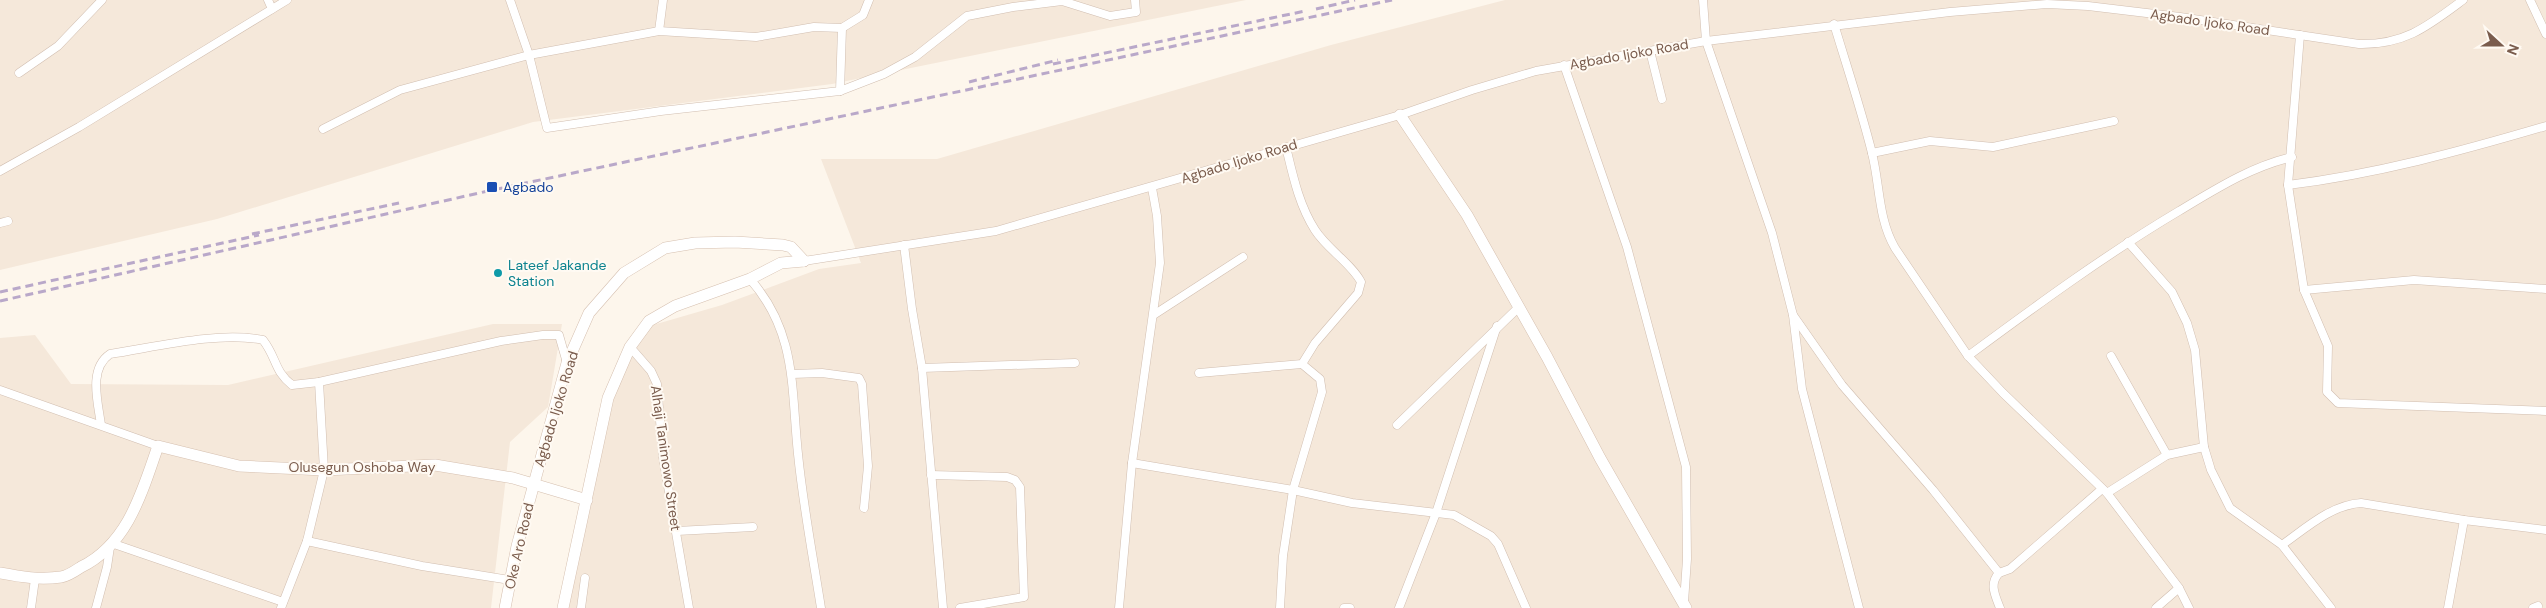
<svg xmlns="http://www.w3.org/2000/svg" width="2546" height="608" font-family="'DM Sans',sans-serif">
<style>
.residential{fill:#f5e8da}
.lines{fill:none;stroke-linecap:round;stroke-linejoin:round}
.street-casing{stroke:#d1beb0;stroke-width:9}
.secondary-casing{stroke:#d6c0b0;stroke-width:12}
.street{stroke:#fff;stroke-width:8}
.secondary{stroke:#fff;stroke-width:11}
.rail{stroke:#b9a8c9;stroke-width:3;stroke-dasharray:8 5;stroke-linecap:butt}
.transit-dot{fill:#1a4fb4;stroke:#fffaf3;stroke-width:2}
.culture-dot{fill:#0f9aa8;stroke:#fffaf3;stroke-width:2}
.labels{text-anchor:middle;stroke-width:4;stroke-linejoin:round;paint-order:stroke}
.street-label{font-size:14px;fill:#7a5c4d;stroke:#fffaf3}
.transit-label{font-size:14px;fill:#164399;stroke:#fffaf3;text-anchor:start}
.culture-label{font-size:14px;fill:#0d838f;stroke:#fffaf3;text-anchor:start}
</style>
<rect width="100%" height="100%" fill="#fdf6ec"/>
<g class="residential">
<polygon points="0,0 1246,0 832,84 533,122 217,219 0,270"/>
<polygon points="1505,0 2546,0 2546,608 568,608 611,394 624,357 653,325 722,305 819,269 861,263 821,159 937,159 1331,45"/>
<polygon points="493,324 562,324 548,407 510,442 491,608 0,608 0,338 35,335 71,384 228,385"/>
</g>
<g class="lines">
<g class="street-casing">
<g id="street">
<polyline points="268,0 272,9"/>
<polyline points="510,0 529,55 547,128 661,111 840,91 842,28"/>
<polyline points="1703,0 1706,41 1772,233 1793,315 1802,389 1859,608"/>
<polyline points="2530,0 2546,34"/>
<path d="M1834 24C1847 67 1861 109 1872 153 1880 185 1878 219 1895 248L1968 356 2003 393 2107 493 2179 588 2189 608"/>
<polyline points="659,31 663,0"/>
<polyline points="2300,35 2288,185 2304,290 2328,346 2327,392 2338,403 2546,411"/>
<polyline points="1650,51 1662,99"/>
<polyline points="1564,65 1627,247 1686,467 1687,559 1684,602"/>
<polyline points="19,73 58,46 102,0"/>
<polyline points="840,91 884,74 915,57 967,16 1013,7 1062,1 1110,16 1136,12 1135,0"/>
<polyline points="323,129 400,90 529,55 659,31 756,37 814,27 842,28 863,15 869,0"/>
<polyline points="1872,153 1930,141 1993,147 2114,121"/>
<polyline points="0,171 79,127 287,0"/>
<path d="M2288 185C2377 174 2461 151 2546 126"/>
<polyline points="0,223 8,221"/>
<polyline points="2128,242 2172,292 2187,323 2195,350 2204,447 2211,470 2230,508 2282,545 2331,608"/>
<polyline points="904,245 912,309 922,368 943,608"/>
<path d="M804 261 996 231 1400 115 1472 90 1536 71 1706 41 1950 12 2047 4 2088 6 2180 17 2359 44C2405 45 2428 26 2463 0"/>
<path d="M750 279C797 332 791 388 798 454 803 505 813 557 821 608"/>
<polyline points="2304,290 2414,280 2546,289"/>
<polyline points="1155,314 1243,257"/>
<path d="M1793 315 1842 385 1933 490 1999 573C1989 584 1995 595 2000 608"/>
<polyline points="630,347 651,371 657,384 663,457 689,608"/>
<path d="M1968 356C2037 305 2105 255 2179 211 2216 189 2250 167 2292 157"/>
<polyline points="2111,356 2167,455"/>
<polyline points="922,368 1075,363"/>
<path d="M1199 373 1302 364 1315 343 1358 293 1361 282C1352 264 1327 249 1315 230 1299 205 1293 176 1286 147"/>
<polyline points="792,374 822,373 859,378 862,384 868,466 864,508"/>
<polyline points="0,390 158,446"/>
<path d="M101 425C98 402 88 369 110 354 156 347 218 331 263 340 277 358 274 371 292 385L319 382 501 341 543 335H559L567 363"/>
<polyline points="1397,425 1519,307"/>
<polyline points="1132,463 1293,490 1352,503 1454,515 1491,536 1498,544 1526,608"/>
<polyline points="931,475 1007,477 1015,480 1020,487 1024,597 960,608"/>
<polyline points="2107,493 2167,455 2204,447"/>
<polyline points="677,531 753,527"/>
<polyline points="307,541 422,566 510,580"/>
<polyline points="114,544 283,602"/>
<path d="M2282 545C2306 528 2331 505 2361 503L2464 520 2546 530"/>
<polyline points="1999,573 2010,569 2102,489"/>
<polyline points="31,608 35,579"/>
<polyline points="96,608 107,567 110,547"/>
<polyline points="281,608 307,541 324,470 319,382"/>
<polyline points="581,608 585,578"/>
<polyline points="1119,608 1132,463 1160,263 1157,216 1152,188"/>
<polyline points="1280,608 1283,556 1293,490 1322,392 1320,379 1302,364"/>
<polyline points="1344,608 1350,608"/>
<polyline points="1399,608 1436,513 1497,326"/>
<polyline points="2156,608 2179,588"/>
<polyline points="2448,608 2464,520"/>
<polyline points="2533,608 2538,606"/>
</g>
</g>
<g class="secondary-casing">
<g id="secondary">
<polyline points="1400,115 1467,215 1547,357 1600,458 1686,608"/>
<path d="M0 573C21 577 40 580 61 577 68 576 75 571 81 567 128 544 142 492 158 446L239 466 324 470 435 465 513 478 587 500"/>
<polyline points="505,608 517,546 567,363 589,313 624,273 665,248 695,243 735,242 783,245 791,247 804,261"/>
<polyline points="563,608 608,398 630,347 649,321 675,306 750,279 781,263 804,261"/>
</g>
</g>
<use href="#street" class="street"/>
<use href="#secondary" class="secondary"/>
<g class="rail">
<polyline points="1316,9 1355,0"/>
<polyline points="1053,64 1305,11"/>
<polyline points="969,82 1058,60"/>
<polyline points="252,234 399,203"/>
<polyline points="0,292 259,235"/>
<polyline points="0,301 488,191 1392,0"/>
</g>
</g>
<rect class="transit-dot" x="486" y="181" width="12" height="12" rx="2.5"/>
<circle class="culture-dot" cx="498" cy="273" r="5"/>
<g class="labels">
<g class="street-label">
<text transform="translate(2210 22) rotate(8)" y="5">Agbado Ijoko Road</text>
<text transform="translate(1629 54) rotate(-10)" y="5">Agbado Ijoko Road</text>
<text transform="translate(1239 161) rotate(-17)" y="5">Agbado Ijoko Road</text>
<text transform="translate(556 409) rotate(-73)" y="5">Agbado Ijoko Road</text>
<text transform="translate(666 458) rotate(82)" y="5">Alhaji Tanimowo Street</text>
<text x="362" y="472">Olusegun Oshoba Way</text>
<text transform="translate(519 546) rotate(-77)" y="5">Oke Aro Road</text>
</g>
<g class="transit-label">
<text x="503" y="192">Agbado</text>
</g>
<g class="culture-label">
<text x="508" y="270">Lateef Jakande<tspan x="508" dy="16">Station</tspan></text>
</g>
</g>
<g transform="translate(2501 45) rotate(111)" stroke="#fffaf3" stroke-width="4" paint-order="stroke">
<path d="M0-4L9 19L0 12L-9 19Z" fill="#7a5c4d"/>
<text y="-8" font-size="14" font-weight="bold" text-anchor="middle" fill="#7a5c4d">N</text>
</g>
</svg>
